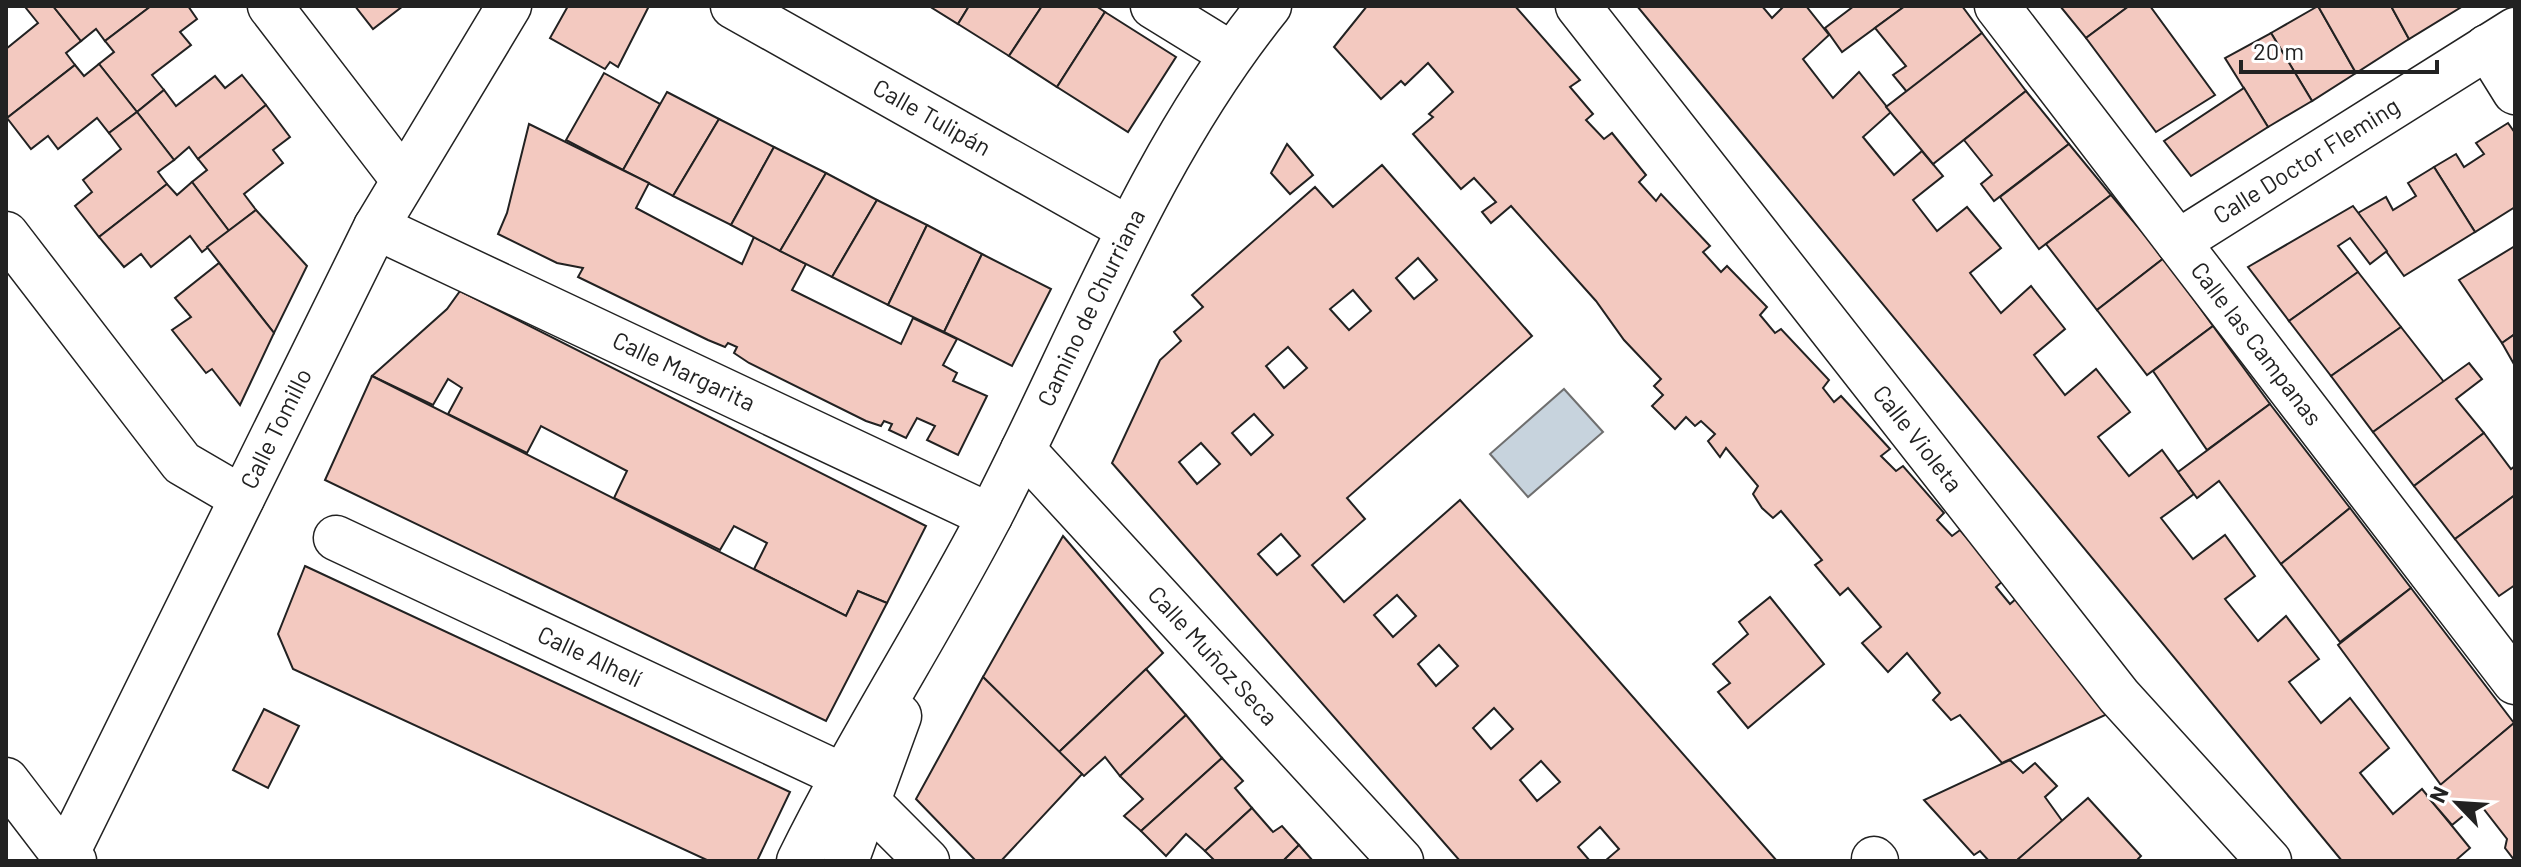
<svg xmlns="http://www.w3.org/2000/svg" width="2521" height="867" font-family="Barlow,sans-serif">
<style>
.water{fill:#c7d3dd;stroke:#6f6f6f;stroke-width:2}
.building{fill:#f3c9c0;stroke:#222;stroke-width:2;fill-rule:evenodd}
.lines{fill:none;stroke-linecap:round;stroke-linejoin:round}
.minor-casing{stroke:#222;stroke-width:47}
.major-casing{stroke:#222;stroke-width:47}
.minor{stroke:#fff;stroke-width:44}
.major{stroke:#fff;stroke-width:44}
.labels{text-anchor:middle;stroke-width:6;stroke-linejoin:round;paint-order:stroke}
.street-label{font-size:24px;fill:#222;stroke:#fff}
</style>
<rect width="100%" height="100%" fill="#fff"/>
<polygon class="water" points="1564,389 1603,432 1528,497 1490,454"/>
<g class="building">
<polygon points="28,6 53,6 81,41 66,53 75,65 7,118 6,49 38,23 26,8"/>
<polygon points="53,6 151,6 105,41 96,29 81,41"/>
<polygon points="151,6 188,6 197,19 180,32 191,45 152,75 164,90 137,112 99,64 114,52 105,41"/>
<polygon points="355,6 403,6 373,29"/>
<polygon points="568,6 649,6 618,67 610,62 605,69 550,38"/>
<polygon points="929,6 969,6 958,24"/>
<polygon points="969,6 1042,6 1009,56 958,24"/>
<polygon points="1042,6 1096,6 1105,12 1057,87 1009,56"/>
<polygon points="1367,6 1515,6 1580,80 1570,87 1593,114 1586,120 1604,139 1612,133 1646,175 1639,182 1656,201 1661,194 1710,246 1703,252 1721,272 1727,266 1767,307 1760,315 1775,333 1781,329 1829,380 1823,388 1834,402 1841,396 1890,449 1881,456 1896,471 1903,466 1944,513 1937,520 1952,536 1960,530 2004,580 1996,587 2010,604 2017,598 2116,710 2002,763 1960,715 1951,720 1933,700 1940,693 1907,653 1888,672 1862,643 1881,627 1848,588 1840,595 1815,565 1822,560 1781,511 1773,518 1762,508 1753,494 1758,486 1726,448 1720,457 1708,441 1715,434 1701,421 1695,426 1686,417 1675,429 1652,406 1663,395 1654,386 1661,379 1624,340 1596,301 1511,206 1491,223 1482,212 1496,202 1474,178 1461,189 1413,134 1433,117 1429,114 1453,92 1428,63 1405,85 1401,81 1381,99 1334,47"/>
<polygon points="1637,6 1762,6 1772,18 1784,6 1806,6 1829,35 1803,59 1833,98 1859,72 1891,112 1863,137 1894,175 1922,151 1943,176 1913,200 1937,231 1967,207 2001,248 1970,273 2001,313 2031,286 2065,329 2034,355 2065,395 2096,369 2130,412 2098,437 2129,476 2162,450 2194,494 2161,518 2193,559 2225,535 2255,576 2225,599 2258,641 2286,616 2319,659 2289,682 2321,723 2350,698 2389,748 2360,773 2393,814 2422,789 2470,848 2455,861 2342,861"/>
<polygon points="1854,6 1905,6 1842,52 1825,28"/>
<polygon points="1905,6 1962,6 1982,33 1907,92 1893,75 1906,66 1875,28"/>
<polygon points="2060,6 2129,6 2086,38"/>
<polygon points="2129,6 2150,6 2215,95 2156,132 2086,38"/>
<polygon points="2318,6 2356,73 2312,101 2271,33"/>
<polygon points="2318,6 2391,6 2409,39 2356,73"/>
<polygon points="2391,6 2463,6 2409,39"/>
<polygon points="1105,12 1176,57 1128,132 1057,87"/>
<polygon points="1982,33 2026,91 1933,164 1886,107"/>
<polygon points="2271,33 2312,101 2268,127 2225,58"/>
<polygon points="99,64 137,112 109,133 97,118 58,149 48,136 31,149 7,118 75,65 84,76"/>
<polygon points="604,73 660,104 623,170 566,140"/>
<polygon points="242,75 266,105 198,159 189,147 174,160 137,112 164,90 176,106 215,76 225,88"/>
<polygon points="2244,88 2268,127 2191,176 2164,141"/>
<polygon points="2026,91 2069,144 1994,201 1981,184 1992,175 1964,140"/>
<polygon points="667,92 719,119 673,196 623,170"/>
<polygon points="266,105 290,137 273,150 283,163 244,194 256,210 229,231 192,182 207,170 198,159"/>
<polygon points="137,112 174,160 158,172 167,184 99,237 75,206 92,192 83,180 121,149 109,133"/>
<polygon points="719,119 774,147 731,225 673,196"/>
<polygon points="2508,123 2515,133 2515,207 2475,232 2434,167 2456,154 2464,167 2484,154 2476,143"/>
<polygon points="529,124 649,183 636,208 742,264 754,237 806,264 792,290 901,344 913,318 957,339 943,365 957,373 953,381 987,396 958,455 927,440 935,426 917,418 906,438 889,430 892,424 884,421 881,426 866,421 749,363 734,353 737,347 728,343 725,347 708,340 578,277 583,268 557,263 498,234 507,213"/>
<polygon points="1287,144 1313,175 1290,194 1271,173"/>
<polygon points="2069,144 2111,195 2039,249 2000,197"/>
<polygon points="774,147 826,173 780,251 731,225"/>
<path d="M1382 165 1532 336 1347 498 1365 519 1312 565 1344 602 1460 500 1777 861H1605L1619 849 1600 827 1578 847 1590 861H1460L1112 463 1160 360 1181 341 1174 332 1203 307 1192 295 1315 187 1333 207ZM1418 258 1437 280 1414 299 1396 278ZM1353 290 1371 311 1349 330 1330 309ZM1288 347 1307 368 1284 388 1266 366ZM1254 414 1273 435 1251 455 1232 433ZM1201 443 1220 464 1197 484 1179 462ZM1281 534 1300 556 1277 575 1258 554ZM1397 595 1416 616 1393 637 1374 615ZM1439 645 1458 666 1436 686 1418 664ZM1494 708 1513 729 1491 749 1473 728ZM1541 761 1560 782 1537 801 1520 780Z"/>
<polygon points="2434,167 2475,232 2404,276 2358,213 2386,197 2393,210 2416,196 2408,183"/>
<polygon points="826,173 877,200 832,277 780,251"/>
<polygon points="192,182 229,231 202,252 190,236 151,267 141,254 124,267 99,237 167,184 177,195"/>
<polygon points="2111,195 2164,258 2097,310 2046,244"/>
<polygon points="877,200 927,225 888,305 832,277"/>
<polygon points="2353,206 2387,251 2370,264 2350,238 2338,246 2358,272 2289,321 2248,267"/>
<polygon points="256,210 307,266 274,333 207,247"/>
<polygon points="927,225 982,254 944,332 888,305"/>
<polygon points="2515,246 2515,334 2502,343 2459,280"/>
<polygon points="982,254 1051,289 1012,366 944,332"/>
<polygon points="2164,258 2213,326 2147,375 2097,310"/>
<polygon points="219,263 274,333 240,405 212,369 206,373 172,330 191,317 175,298"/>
<polygon points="2358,272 2401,327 2331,376 2289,321"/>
<polygon points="460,291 926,526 887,603 858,591 846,616 754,569 767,543 734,526 720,550 614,498 627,471 541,426 527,453 448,414 462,388 448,379 433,405 372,376 447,309"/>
<polygon points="2213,326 2270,404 2207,450 2153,371"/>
<polygon points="2401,327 2444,382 2373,432 2331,376"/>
<polygon points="2515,334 2515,366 2502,343"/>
<polygon points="2469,363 2482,379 2456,399 2484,433 2414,486 2373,432"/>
<polygon points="372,376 846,616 858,591 887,603 826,721 325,480"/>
<polygon points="2270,404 2350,508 2281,564 2219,481 2197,498 2178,472"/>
<polygon points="2484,433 2511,469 2515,466 2515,495 2455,539 2414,486"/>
<polygon points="2515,495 2515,585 2499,596 2455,539"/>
<polygon points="2350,508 2411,588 2340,642 2281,564"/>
<polygon points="1063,536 1163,653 1059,752 983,677"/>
<polygon points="305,566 790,792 757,861 709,861 293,669 278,634"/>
<polygon points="2411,588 2514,723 2441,785 2338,645"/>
<polygon points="1770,597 1824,664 1748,728 1718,692 1730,683 1713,664 1748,634 1739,622"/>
<polygon points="1146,669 1186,715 1120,776 1105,757 1084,776 1059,752"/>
<polygon points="983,677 1082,774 1001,861 976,861 916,799"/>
<polygon points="264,709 299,726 268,788 233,770"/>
<polygon points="1186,715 1222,758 1141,831 1124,816 1143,799 1120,776"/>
<polygon points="2514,723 2515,725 2515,861 2505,848 2507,839 2479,803 2452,825 2427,796"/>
<polygon points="1222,758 1243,781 1235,788 1252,808 1205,851 1186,834 1166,856 1141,831"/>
<polygon points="2010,760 2023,773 2035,763 2057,786 2045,797 2063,822 2016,861 1989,861 1980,851 1974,855 1924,800"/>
<polygon points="2088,798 2141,856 2136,861 2016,861"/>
<polygon points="1252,808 1273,832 1282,826 1299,845 1283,861 1215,861 1205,851"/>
<polygon points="1299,845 1313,861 1283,861"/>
</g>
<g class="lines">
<g class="minor-casing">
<g id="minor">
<polyline points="270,6 402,178"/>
<path id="s1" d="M733 6 1129 229"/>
<polyline points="1153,6 1231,54"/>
<path id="s2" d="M1578 6 2119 696 2269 861"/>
<path id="s3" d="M1997 6 2515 682"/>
<polyline points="2487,47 2515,92"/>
<path id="s4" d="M376 227 990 516"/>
<polyline points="6,234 182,463 242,498"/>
<path id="s5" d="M2178 242 2515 30"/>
<path id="s6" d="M336 538 841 775 927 861"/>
<polyline points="6,780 65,857 74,861"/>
<polyline points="1874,859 1876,861"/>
<path id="s7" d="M63 861 376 227 509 6"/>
</g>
</g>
<g class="major-casing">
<g id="major">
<path id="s8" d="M1023 450 1401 861"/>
<path id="s9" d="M799 861C857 743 929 633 990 516 1079 345 1147 157 1269 6"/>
<polyline points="846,861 899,716"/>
</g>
</g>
<use href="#minor" class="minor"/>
<use href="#major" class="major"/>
</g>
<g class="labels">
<g class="street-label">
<text dy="8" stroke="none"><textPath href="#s1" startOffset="228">Calle Tulipán</textPath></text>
<text dy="8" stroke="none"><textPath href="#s5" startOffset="152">Calle Doctor Fleming</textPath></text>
<text dy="8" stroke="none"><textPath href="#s9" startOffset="626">Camino de Churriana</textPath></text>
<text dy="8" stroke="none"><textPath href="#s3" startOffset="426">Calle las Campanas</textPath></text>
<text dy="8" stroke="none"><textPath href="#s4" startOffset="340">Calle Margarita</textPath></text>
<text dy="8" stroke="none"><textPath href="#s7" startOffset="482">Calle Tomillo</textPath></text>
<text dy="8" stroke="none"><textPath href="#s2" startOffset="550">Calle Violeta</textPath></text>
<text dy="8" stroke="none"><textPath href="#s8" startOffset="280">Calle Muñoz Seca</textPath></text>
<text dy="8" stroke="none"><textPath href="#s6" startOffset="280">Calle Alhelí</textPath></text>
</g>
</g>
<rect width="2521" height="867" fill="none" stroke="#222222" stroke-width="16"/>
<g transform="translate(2457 803) rotate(295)" stroke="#ffffff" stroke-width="6" paint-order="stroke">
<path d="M0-6L14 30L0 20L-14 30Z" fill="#222222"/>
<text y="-12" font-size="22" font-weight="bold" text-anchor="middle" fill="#222222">N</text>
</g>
<path d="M2241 60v12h196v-12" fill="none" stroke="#222222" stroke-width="4"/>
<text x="2253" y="60" font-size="24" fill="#222222" stroke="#ffffff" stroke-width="6" paint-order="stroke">20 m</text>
</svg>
